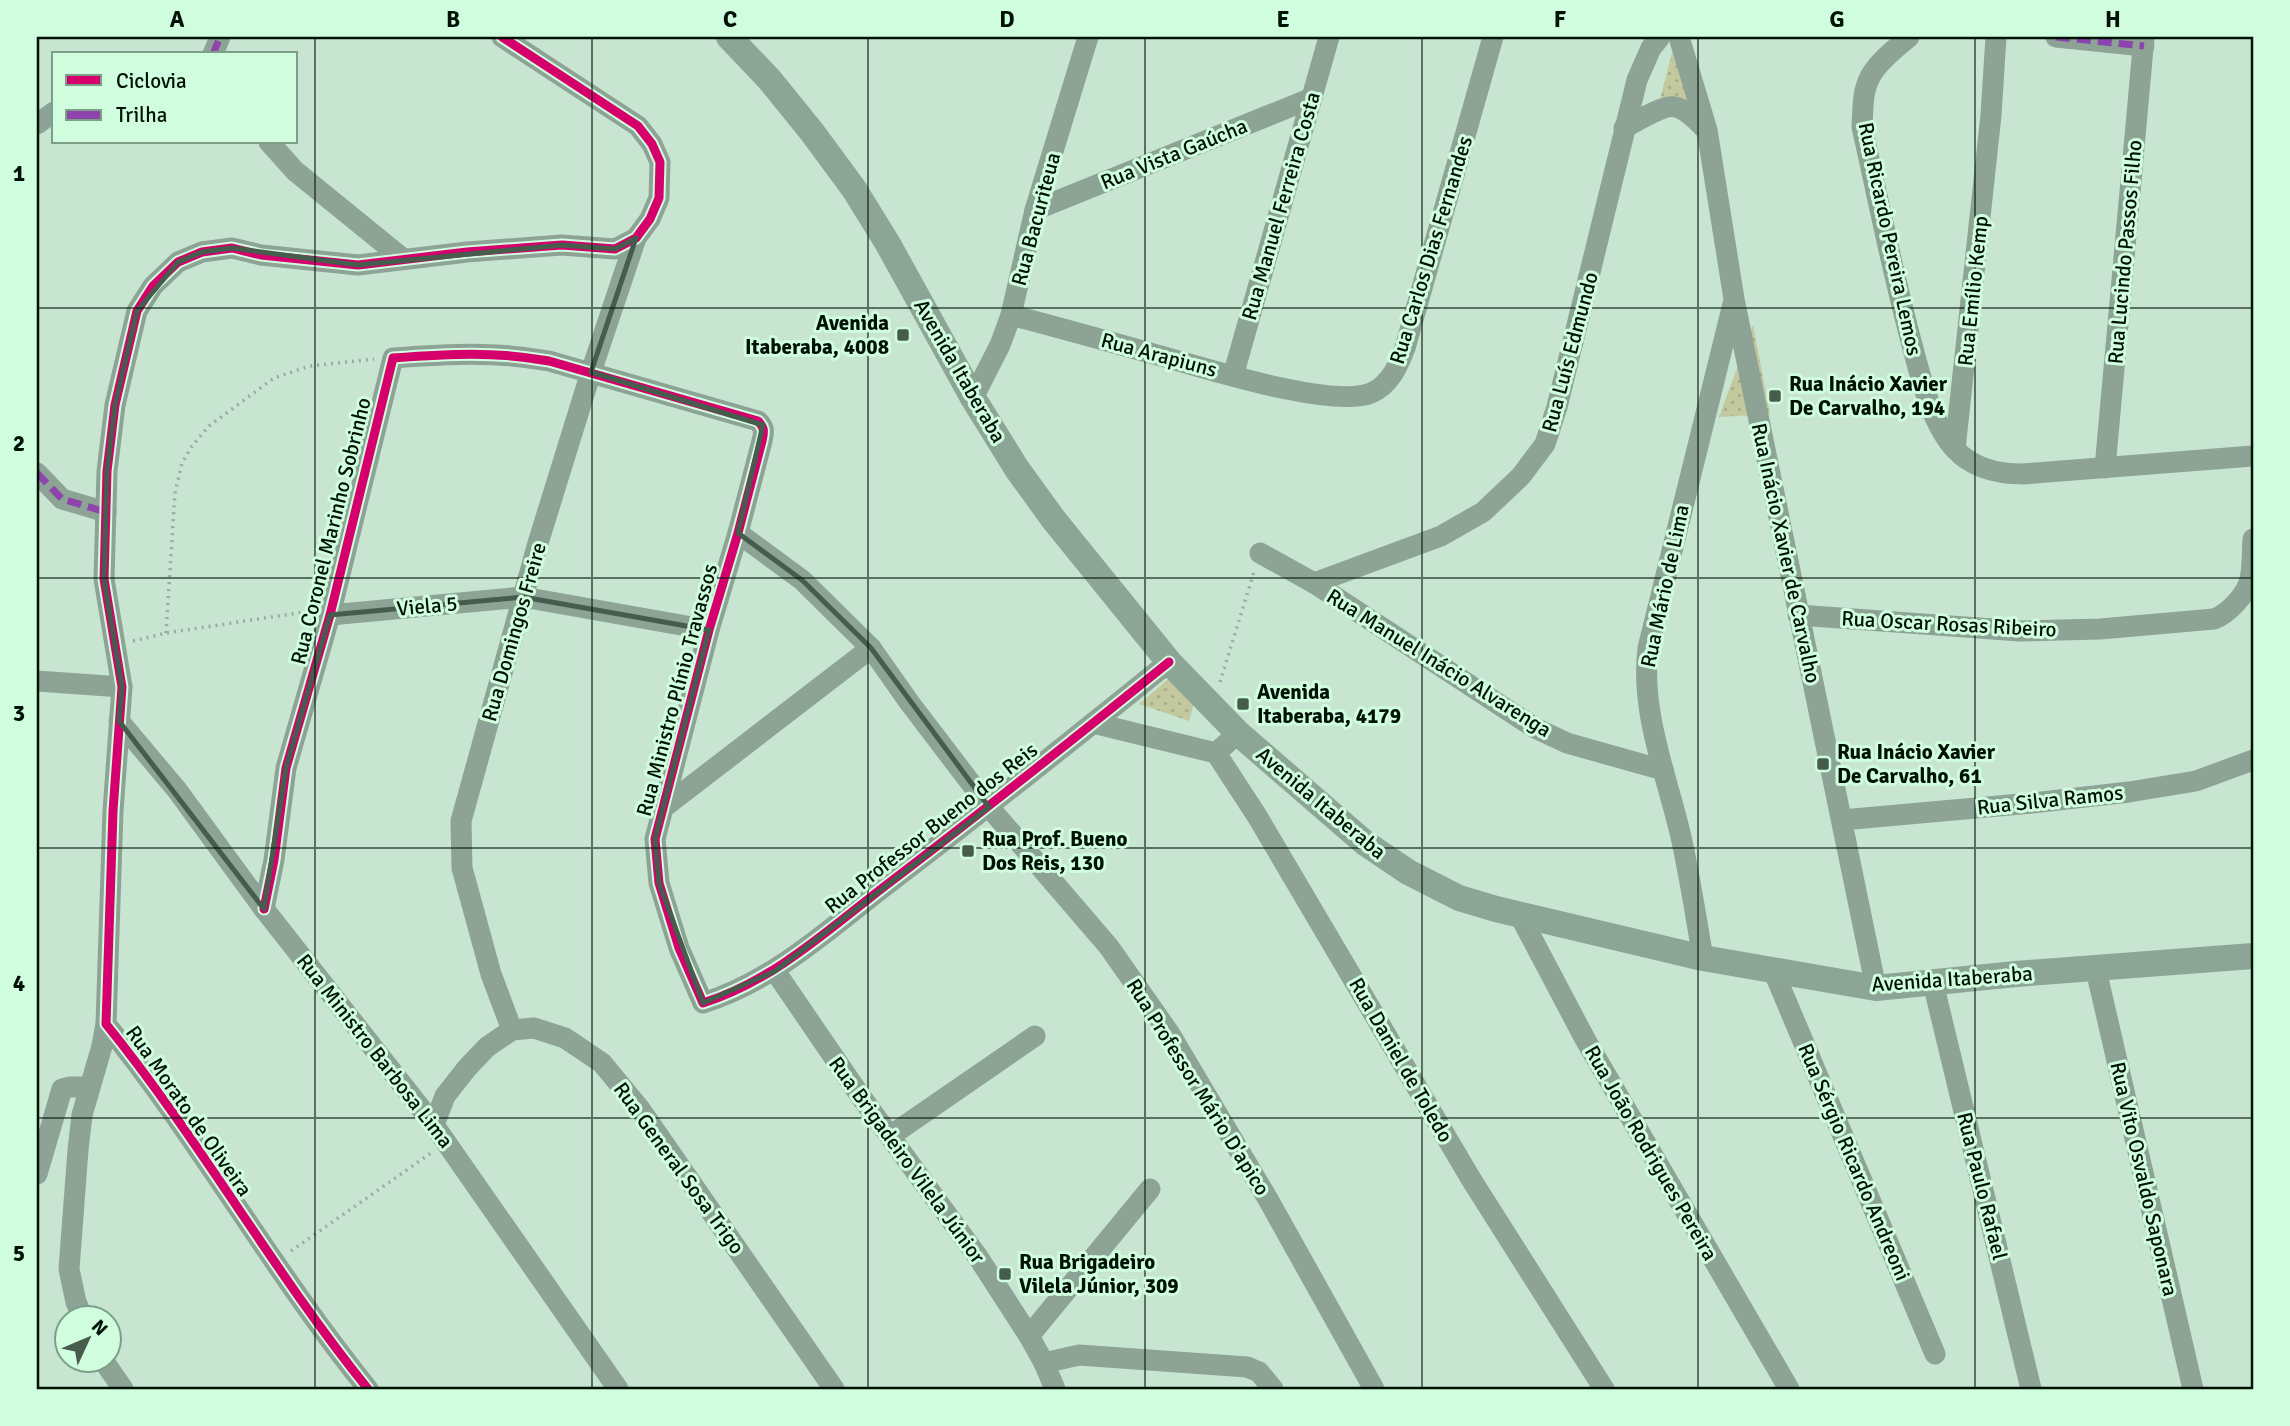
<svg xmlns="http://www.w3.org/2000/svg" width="2290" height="1426" font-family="Signika,sans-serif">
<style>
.grass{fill:url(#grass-dots)}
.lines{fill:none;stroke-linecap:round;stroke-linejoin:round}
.path{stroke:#97ac9e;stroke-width:3.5;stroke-dasharray:2 5;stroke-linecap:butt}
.minor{stroke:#8ca395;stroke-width:21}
.major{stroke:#8ca596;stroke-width:26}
.quiet{stroke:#8e44ad;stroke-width:7;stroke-dasharray:14 7;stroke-linecap:butt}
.cycleway-casing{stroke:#d0fdde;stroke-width:13}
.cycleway{stroke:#d6006c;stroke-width:9}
.marked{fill:none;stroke:#465c4d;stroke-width:5;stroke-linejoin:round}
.grid{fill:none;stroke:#001206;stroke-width:2;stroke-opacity:0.55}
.poi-dot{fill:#465c4d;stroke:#d0fdde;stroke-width:2.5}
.labels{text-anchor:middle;stroke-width:6;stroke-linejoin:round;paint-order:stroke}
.street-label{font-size:21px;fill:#001206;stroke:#d0fdde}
.poi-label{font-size:21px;font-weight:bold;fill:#001206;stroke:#d0fdde;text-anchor:start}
.neatline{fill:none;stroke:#001206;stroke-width:2.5}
.grid-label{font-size:23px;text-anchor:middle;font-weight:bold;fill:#001206}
</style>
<defs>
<pattern id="grass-dots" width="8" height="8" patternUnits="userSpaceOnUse" patternTransform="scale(1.75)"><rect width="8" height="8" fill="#c3c89e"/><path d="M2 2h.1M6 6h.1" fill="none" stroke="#a6ab87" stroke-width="1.8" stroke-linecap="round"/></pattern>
</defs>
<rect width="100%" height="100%" fill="#c7e5d1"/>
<g class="grass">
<polygon points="1680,50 1690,104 1659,103 1672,53"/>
<polygon points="1753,325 1770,414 1719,417"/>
<polygon points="1173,675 1195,700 1189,721 1139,704"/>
</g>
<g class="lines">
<g class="path">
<polyline points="166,633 175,493 182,463 192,446 209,426 274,378 310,366 374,359"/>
<polyline points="133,641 166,633 311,611"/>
<polyline points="1220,682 1254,572"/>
<polyline points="291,1251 431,1153"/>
<polyline points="37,1387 38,1389"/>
</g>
<g class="minor">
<polyline points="1679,37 1707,130 1734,299 1876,988"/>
<path d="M1909 37C1896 48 1878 62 1870 77 1862 92 1863 111 1862 127 1878 198 1892 270 1911 341 1920 375 1931 423 1955 449 1973 469 1998 474 2023 474L2253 456"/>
<polyline points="2056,37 2144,46"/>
<polyline points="213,54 220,37"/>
<polyline points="37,124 54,112"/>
<path d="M1624 128C1634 123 1664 104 1675 107 1687 109 1698 122 1706 130"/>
<polyline points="269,142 295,171 402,258"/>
<polyline points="1035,210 1312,98"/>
<path d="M1011 315C1061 328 1111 342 1161 356 1205 368 1332 409 1371 393 1390 385 1398 366 1405 348L1493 37"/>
<polyline points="1233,376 1329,37"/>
<polyline points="973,398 1000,345 1011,315 1035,210 1088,37"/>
<polyline points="1955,449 1991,115 1996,37"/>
<polyline points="2105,468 2144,37"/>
<polyline points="37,473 62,499 106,512"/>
<polyline points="738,533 802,580 871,648 909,702 989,807 1109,947 1170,1034 1269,1201 1374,1389"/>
<polyline points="1260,553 1314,583 1535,728 1567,743 1663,770"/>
<polyline points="1314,583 1441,536 1483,512 1521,476 1545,444 1557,407 1637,80 1651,48 1660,37"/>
<polyline points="330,615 523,597 709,630"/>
<path d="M1798 615 2020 631 2100 629 2214 619C2228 614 2247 594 2250 579 2253 566 2252 552 2253 539"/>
<polyline points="37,681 122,687"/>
<polyline points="119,721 177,790 264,909 434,1125 618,1389"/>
<polyline points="1093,723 1216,753"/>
<polyline points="1238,733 1216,753 1257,816 1471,1179 1604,1389"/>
<polyline points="663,808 871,648"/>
<polyline points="1842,820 2032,803 2129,792 2196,781 2253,760"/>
<path d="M264 909 274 860 286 768 330 615 393 358C448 354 495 351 549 361L758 421C765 428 764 432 762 441L738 533 709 630 655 839 659 883 679 948 703 1003C773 981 828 930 885 886 981 813 1075 738 1169 662"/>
<polyline points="1519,914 1585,1039 1789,1389"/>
<path d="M1703 958C1696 918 1690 877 1681 837 1667 776 1640 712 1648 648L1733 304"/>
<polyline points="1773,970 1935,1354"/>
<polyline points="2096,970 2193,1389"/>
<polyline points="775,971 859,1094 978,1257 1029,1336 1044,1363 1055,1389"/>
<polyline points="1933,983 2031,1389"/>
<polyline points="512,1030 491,974 462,868 461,821 538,543 591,372 636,238"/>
<polyline points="434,1125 445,1096 467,1068 487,1047 512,1030 534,1028 565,1038 602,1063 640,1109 834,1389"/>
<polyline points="890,1136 1035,1036"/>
<polyline points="37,1174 62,1089 69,1087 89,1087"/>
<polyline points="83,1318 76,1302 69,1269 78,1150 82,1115 102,1046 106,1024"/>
<polyline points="1029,1336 1150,1189"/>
<polyline points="103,1360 123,1389"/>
<polyline points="1044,1363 1079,1355 1247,1367 1259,1372 1273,1389"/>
<path d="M368 1389C274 1273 200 1140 106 1024L113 811 122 687 104 579 107 471 115 405 137 311 153 286 178 262 202 252 232 248 261 255 358 265 467 252 562 245 615 249 636 238 650 219 659 198 660 162 652 144 638 126 502 37"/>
</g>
<polyline class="major" points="729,37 769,79 812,132 854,189 888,244 973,398 1017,469 1054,520 1169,662 1238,733 1365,843 1408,872 1459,898 1496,909 1703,958 1876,988 2016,974 2253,956"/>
<g class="quiet">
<polyline points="2056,37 2144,46"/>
<polyline points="213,54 220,37"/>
<polyline points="37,473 62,499 106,512"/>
</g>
<g class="cycleway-casing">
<g id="cycleway">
<path d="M264 909 274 860 286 768 330 615 393 358C448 354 495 351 549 361L758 421C765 428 764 432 762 441L738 533 709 630 655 839 659 883 679 948 703 1003C773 981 828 930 885 886 981 813 1075 738 1169 662"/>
<path d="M368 1389C274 1273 200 1140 106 1024L113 811 122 687 104 579 107 471 115 405 137 311 153 286 178 262 202 252 232 248 261 255 358 265 467 252 562 245 615 249 636 238 650 219 659 198 660 162 652 144 638 126 502 37"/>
</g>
</g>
<use href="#cycleway" class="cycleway"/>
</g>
<path class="marked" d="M636 238 591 372 763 425 738 533 802 580 871 648 989 807 775 971 703 1003 659 883 655 839 709 630 523 597 330 615 286 768 264 909 119 721 122 687 104 579 107 471 115 405 137 311 178 262 202 252 232 248 358 265 562 245 615 249Z"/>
<path class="grid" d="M315 37V1389M592 37V1389M868 37V1389M1145 37V1389M1422 37V1389M1698 37V1389M1975 37V1389M37 308H2253M37 578H2253M37 848H2253M37 1118H2253"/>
<g class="poi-dot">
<rect x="896" y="328" width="14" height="14" rx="3.5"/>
<rect x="1768" y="389" width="14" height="14" rx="3.5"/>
<rect x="1236" y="697" width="14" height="14" rx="3.5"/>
<rect x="1816" y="757" width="14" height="14" rx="3.5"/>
<rect x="961" y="844" width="14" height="14" rx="3.5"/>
<rect x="998" y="1267" width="14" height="14" rx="3.5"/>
</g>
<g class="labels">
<g class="street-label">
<text transform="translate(1174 154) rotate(-22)" y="7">Rua Vista Gaúcha</text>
<text transform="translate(1281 206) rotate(-74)" y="7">Rua Manuel Ferreira Costa</text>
<text transform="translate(1036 219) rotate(-75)" y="7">Rua Bacuriteua</text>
<text transform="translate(1890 239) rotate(78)" y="7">Rua Ricardo Pereira Lemos</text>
<text transform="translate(1431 250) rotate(-73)" y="7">Rua Carlos Dias Fernandes</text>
<text transform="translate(2125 252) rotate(-85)" y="7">Rua Lucindo Passos Filho</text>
<text transform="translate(1973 291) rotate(-84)" y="7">Rua Emílio Kemp</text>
<text transform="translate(1570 352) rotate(-75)" y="7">Rua Luís Edmundo</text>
<text transform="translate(1159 355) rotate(15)" y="7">Rua Arapiuns</text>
<text transform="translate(960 371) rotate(60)" y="7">Avenida Itaberaba</text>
<text transform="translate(331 531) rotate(-76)" y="7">Rua Coronel Marinho Sobrinho</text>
<text transform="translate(1786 553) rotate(78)" y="7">Rua Inácio Xavier de Carvalho</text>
<text transform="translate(1665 586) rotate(-78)" y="7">Rua Mário de Lima</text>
<text transform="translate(427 606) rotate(-5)" y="7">Viela 5</text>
<text transform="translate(1949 624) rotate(3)" y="7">Rua Oscar Rosas Ribeiro</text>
<text transform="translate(514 632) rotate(-74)" y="7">Rua Domingos Freire</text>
<text transform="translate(1439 663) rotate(32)" y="7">Rua Manuel Inácio Alvarenga</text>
<text transform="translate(677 690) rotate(-75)" y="7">Rua Ministro Plínio Travassos</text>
<text transform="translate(2050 800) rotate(-6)" y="7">Rua Silva Ramos</text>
<text transform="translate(1321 803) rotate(40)" y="7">Avenida Itaberaba</text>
<text transform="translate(931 828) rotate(-38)" y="7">Rua Professor Bueno dos Reis</text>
<text transform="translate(1952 979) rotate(-4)" y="7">Avenida Itaberaba</text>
<text transform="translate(375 1051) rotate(52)" y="7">Rua Ministro Barbosa Lima</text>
<text transform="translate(1401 1060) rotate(60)" y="7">Rua Daniel de Toledo</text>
<text transform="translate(1198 1087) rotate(58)" y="7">Rua Professor Mário D'apico</text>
<text transform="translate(189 1111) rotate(55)" y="7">Rua Morato de Oliveira</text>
<text transform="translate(1651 1153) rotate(60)" y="7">Rua João Rodrigues Pereira</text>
<text transform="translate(907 1160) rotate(54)" y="7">Rua Brigadeiro Vilela Júnior</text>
<text transform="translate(1854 1162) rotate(67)" y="7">Rua Sérgio Ricardo Andreoni</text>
<text transform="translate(679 1168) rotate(54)" y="7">Rua General Sosa Trigo</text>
<text transform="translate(2144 1179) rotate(77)" y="7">Rua Vito Osvaldo Saponara</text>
<text transform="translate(1982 1186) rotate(76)" y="7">Rua Paulo Rafael</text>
</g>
<g class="poi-label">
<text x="889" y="330" text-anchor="end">Avenida<tspan x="889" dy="24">Itaberaba, 4008</tspan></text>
<text x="1789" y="391">Rua Inácio Xavier<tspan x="1789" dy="24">De Carvalho, 194</tspan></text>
<text x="1257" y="699">Avenida<tspan x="1257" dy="24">Itaberaba, 4179</tspan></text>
<text x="1837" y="759">Rua Inácio Xavier<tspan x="1837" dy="24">De Carvalho, 61</tspan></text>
<text x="982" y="846">Rua Prof. Bueno<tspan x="982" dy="24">Dos Reis, 130</tspan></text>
<text x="1019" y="1269">Rua Brigadeiro<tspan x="1019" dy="24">Vilela Júnior, 309</tspan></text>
</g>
</g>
<rect width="2290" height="1426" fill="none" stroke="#d0fdde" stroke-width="77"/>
<rect x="52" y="52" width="245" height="91" fill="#d0fdde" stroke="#7d9f88" stroke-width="2"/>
<rect x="66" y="75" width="35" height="10" fill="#d6006c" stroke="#7d9f88" stroke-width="2"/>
<text x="116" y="88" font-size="21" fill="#001206">Ciclovia</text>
<rect x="66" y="110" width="35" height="10" fill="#8e44ad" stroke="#7d9f88" stroke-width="2"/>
<text x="116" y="122" font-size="21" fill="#001206">Trilha</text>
<g transform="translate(88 1339) rotate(46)"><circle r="33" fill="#d0fdde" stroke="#7d9f88" stroke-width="2"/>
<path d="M0-5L12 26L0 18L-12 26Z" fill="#465c4d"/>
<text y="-10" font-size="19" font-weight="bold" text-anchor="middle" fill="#001206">N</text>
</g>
<rect x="38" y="38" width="2214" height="1350" class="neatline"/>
<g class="grid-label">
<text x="177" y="27">A</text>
<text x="453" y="27">B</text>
<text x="730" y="27">C</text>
<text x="1007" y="27">D</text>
<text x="1283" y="27">E</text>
<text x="1560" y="27">F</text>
<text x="1837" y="27">G</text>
<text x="2113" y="27">H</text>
<text x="19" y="181">1</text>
<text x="19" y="451">2</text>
<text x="19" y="721">3</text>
<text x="19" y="991">4</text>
<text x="19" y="1261">5</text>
</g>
</svg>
